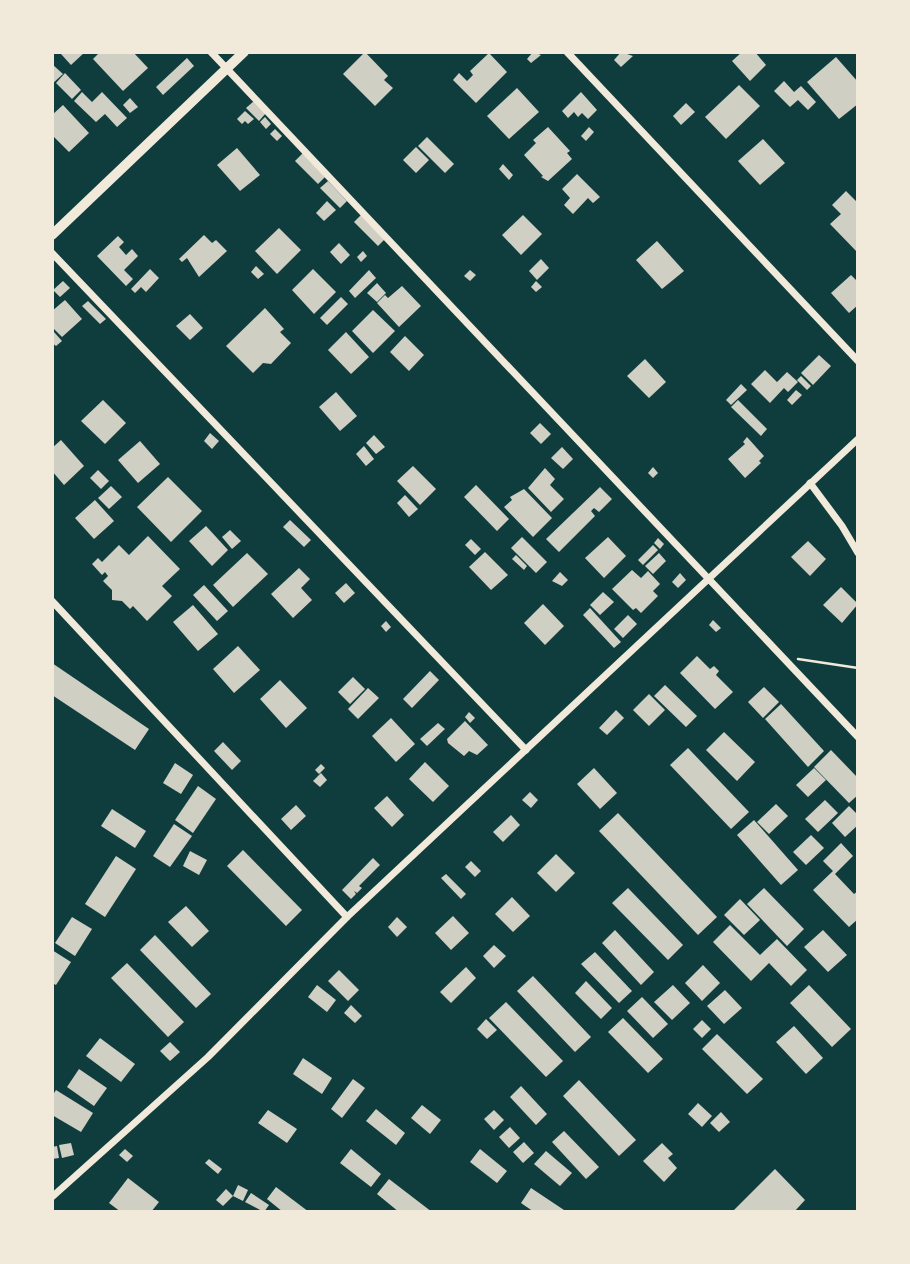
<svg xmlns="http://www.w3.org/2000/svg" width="910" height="1264" font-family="'Libre Baskerville',serif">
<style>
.building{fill:#cfcfc3}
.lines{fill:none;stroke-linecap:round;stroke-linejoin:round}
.path{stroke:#f1e9da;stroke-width:2.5}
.minor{stroke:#f1e9da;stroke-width:7}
.tertiary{stroke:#f1e9da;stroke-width:10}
</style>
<rect width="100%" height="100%" fill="#0f3d3e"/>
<g class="building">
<polygon points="63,52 85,52 71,65 61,54"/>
<polygon points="100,52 133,52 148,68 123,91 93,59"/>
<polygon points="365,52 388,76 384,80 393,88 375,106 343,74"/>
<polygon points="533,52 541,55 531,63 527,59"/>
<polygon points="621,52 633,56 621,67 614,60"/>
<polygon points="742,52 755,52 766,65 750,81 732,61"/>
<polygon points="489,53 507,72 476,103 453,80 459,73 467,81 473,75 470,71"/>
<polygon points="836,57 858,82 858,104 839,119 807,82"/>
<polygon points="187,58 194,66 163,95 156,87"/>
<polygon points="52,64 63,74 52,84"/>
<polygon points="65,73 81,90 72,99 56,83"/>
<polygon points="784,81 794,92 801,86 816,102 808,110 798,100 790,107 774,91"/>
<polygon points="739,85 760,106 726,139 705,117"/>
<polygon points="517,88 539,112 509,139 487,116"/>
<polygon points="82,92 92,102 102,92 127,118 117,127 105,114 96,122 74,101"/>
<polygon points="581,92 597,110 588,119 582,113 578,117 574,112 568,118 562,111"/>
<polygon points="130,98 138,107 130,113 123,105"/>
<polygon points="254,101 266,113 259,121 246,108"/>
<polygon points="686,103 695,112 681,125 673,116"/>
<polygon points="63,105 89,133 69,152 52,135 52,115"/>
<polygon points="245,111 254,119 248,124 245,121 242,124 237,119"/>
<polygon points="265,117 271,124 266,129 260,122"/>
<polygon points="548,127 570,151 567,153 572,159 548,181 541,177 543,176 524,155 536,143 533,140"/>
<polygon points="589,127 594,132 586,141 581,136"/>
<polygon points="275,129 282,136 277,141 270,134"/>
<polygon points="427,137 454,164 445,173 418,146"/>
<polygon points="763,139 785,163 760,185 738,161"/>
<polygon points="416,147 429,160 416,173 403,160"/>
<polygon points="237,148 260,175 240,191 217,165"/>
<polygon points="303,153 326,176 318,184 295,161"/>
<polygon points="503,164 513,175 509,180 499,169"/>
<polygon points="577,174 600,197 593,203 588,198 573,214 564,205 570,198 562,189"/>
<polygon points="328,181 347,201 340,208 320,188"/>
<polygon points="846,191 858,203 858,253 830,224 841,214 832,205"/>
<polygon points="327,201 336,210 324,221 316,213"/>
<polygon points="361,215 385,239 378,246 354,222"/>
<polygon points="523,215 542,234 521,255 502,235"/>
<polygon points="279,228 301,250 277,274 255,251"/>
<polygon points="204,235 212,243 216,240 227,251 199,277 187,258 182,262 179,259"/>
<polygon points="118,236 124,242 119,247 126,255 132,249 138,256 124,270 133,279 126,286 97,256"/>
<polygon points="657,241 684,271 662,289 636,260"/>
<polygon points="339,243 350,255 341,264 330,252"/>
<polygon points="363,251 367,256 361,262 357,257"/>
<polygon points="541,259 549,268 537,280 529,271"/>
<polygon points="256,266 264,274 258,279 251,272"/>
<polygon points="150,269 159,278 146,292 141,287 135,293 131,289"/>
<polygon points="313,269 336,292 314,314 292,290"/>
<polygon points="369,270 376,278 355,298 349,291"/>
<polygon points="470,270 476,275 470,281 464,276"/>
<polygon points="851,275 858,282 858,305 849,313 831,293"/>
<polygon points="63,281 70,288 60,297 53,290"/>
<polygon points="536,281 542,287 536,292 531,287"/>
<polygon points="377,283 386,293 377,302 367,293"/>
<polygon points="402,286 421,306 399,327 377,303 385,295 388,298"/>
<polygon points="341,297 348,304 327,325 320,318"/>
<polygon points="65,300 82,319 62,337 52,327 52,311"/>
<polygon points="88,301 106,319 100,324 82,306"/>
<polygon points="265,308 284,329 280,332 291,343 271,364 263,363 253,373 226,346"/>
<polygon points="373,310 395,331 373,353 352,331"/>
<polygon points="190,314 203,328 190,340 176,326"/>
<polygon points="54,332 62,341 56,346 52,343"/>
<polygon points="346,332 369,357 351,374 328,350"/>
<polygon points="405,336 424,355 409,371 390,352"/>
<polygon points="819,355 831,366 813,385 801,373"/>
<polygon points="645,359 666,382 649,398 627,376"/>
<polygon points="765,370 777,382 787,372 798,382 788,392 784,388 770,403 751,384"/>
<polygon points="801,376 811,386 807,390 797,380"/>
<polygon points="741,384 747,390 731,405 726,400"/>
<polygon points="796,390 802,395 792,405 787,400"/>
<polygon points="336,392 357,416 340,431 319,407"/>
<polygon points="103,400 126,423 105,444 81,421"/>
<polygon points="738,400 767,429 761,436 731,407"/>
<polygon points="540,423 551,434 541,444 530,433"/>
<polygon points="210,433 219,441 212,449 204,441"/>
<polygon points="374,435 385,447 376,454 366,443"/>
<polygon points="747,437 764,456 759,461 761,463 745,478 728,459 745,444 743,442"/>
<polygon points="61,440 84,466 64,485 52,471 52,448"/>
<polygon points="140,441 160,464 138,483 118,460"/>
<polygon points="364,446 374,459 366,466 356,454"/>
<polygon points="562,447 573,459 563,469 551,458"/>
<polygon points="413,466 436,489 420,505 397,481"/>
<polygon points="653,467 658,473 653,478 648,473"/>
<polygon points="545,468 555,479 550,485 564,499 551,512 528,488"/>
<polygon points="98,470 109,481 101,489 90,478"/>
<polygon points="168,477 202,511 171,542 137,507"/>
<polygon points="476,485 509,519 497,531 464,497"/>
<polygon points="111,486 122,497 109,509 98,498"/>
<polygon points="600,487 612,499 599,512 594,508 591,511 595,516 559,552 546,539"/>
<polygon points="524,489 552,518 533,537 504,507 512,500 510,497"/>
<polygon points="405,495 418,509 409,517 397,503"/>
<polygon points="95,500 114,521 94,539 75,518"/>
<polygon points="290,520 311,540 304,547 283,527"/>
<polygon points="206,526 228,550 212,566 189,541"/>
<polygon points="230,530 241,541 232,549 222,537"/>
<polygon points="148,536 180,569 162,586 172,596 147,621 133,606 130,609 122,601 112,600 112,590 103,581 108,576 105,572 102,575 92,564 98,558 102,562 119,545 129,555"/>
<polygon points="522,537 547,562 536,573 511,548"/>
<polygon points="608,537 626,556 604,578 585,558"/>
<polygon points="658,538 664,544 660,549 654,543"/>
<polygon points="471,539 481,549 475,555 465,545"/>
<polygon points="808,541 826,559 810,576 791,557"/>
<polygon points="653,545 658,550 643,565 638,560"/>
<polygon points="485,552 508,575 491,590 469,567"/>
<polygon points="247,553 268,574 233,607 213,585"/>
<polygon points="659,553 666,561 653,574 645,566"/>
<polygon points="516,555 527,566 524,570 512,559"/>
<polygon points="299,568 310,579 301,588 312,600 293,618 271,594"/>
<polygon points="632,570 641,578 648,571 660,584 653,591 658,596 641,613 636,608 633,610 612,589"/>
<polygon points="560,572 568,580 562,586 552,581"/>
<polygon points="680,573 686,580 678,588 672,582"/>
<polygon points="346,583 355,593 344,603 335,593"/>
<polygon points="204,585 228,611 217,621 193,595"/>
<polygon points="841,587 858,604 842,623 823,605"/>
<polygon points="603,592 614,602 600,615 590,605"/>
<polygon points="543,604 564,626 545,645 524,623"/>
<polygon points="193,605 218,634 198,651 173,622"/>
<polygon points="590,608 621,642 614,648 583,615"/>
<polygon points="628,615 637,624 623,638 614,629"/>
<polygon points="713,620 721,628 716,632 709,625"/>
<polygon points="386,621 391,627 386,632 381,626"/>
<polygon points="238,646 260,670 234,693 213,669"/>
<polygon points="697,656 710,669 714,666 719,671 716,675 733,692 715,709 680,673"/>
<polygon points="52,663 149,729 135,750 52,695"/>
<polygon points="430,671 439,680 412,708 403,699"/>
<polygon points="353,677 365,689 350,704 338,692"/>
<polygon points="280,680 307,708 286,728 260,699"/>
<polygon points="665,685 697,716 686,727 654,696"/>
<polygon points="764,687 779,702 763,718 748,702"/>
<polygon points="368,688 379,698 358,719 348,709"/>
<polygon points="649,694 665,710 649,726 633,710"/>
<polygon points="781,704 824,751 808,767 765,719"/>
<polygon points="616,710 624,718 607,735 599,728"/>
<polygon points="469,712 475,718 470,723 465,717"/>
<polygon points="391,718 415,744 396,762 372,736"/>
<polygon points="465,721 488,745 477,755 469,751 464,756 448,743 447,739"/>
<polygon points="438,723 445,729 427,746 420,739"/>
<polygon points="724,732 755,762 737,781 706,750"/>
<polygon points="223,742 241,761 232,770 214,751"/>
<polygon points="688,748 749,812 731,829 670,765"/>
<polygon points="831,750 858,778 858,795 849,803 814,767"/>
<polygon points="425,762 449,786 433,802 409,779"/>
<polygon points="175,763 193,775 181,794 163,783"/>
<polygon points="321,764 325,768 319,774 315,770"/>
<polygon points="594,768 617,793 600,809 577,784"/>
<polygon points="814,768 826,780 808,797 796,785"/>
<polygon points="321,773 327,780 320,787 313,781"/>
<polygon points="198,786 216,799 193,833 175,820"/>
<polygon points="530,792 538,800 531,808 522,800"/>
<polygon points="387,796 404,815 392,827 374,808"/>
<polygon points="825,800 838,813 818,832 805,819"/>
<polygon points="776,804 788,816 769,834 757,822"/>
<polygon points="296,805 306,816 291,830 281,819"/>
<polygon points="849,806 858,815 858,825 845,837 832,823"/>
<polygon points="112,809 146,831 135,848 101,826"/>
<polygon points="618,813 717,917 698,935 599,831"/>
<polygon points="511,815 520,825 503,842 493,832"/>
<polygon points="754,820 798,870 781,885 737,835"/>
<polygon points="174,824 192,836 170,867 153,856"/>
<polygon points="811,835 824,848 806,865 793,852"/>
<polygon points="841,843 853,856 835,874 854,894 858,891 858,919 849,927 813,890 833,871 823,861"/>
<polygon points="243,850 302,910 286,926 227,866"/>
<polygon points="190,851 207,860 199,875 183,866"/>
<polygon points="556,854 575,873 556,892 537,873"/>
<polygon points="116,856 136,869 105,917 85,904"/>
<polygon points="373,858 380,865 359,886 362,888 357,893 354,891 356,894 351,899 342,890"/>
<polygon points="471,861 481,871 475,877 465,867"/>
<polygon points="446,874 466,894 461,899 441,878"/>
<polygon points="628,888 683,945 668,960 612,903"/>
<polygon points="764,888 804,929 787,946 747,904"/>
<polygon points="512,897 530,916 513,932 495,914"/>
<polygon points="740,899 760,920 744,935 724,915"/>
<polygon points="186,906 209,931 192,947 168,922"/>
<polygon points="453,916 469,933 451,950 435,933"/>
<polygon points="72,917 92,929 75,956 55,943"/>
<polygon points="397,917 407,927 397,937 388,927"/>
<polygon points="730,925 760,955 777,939 807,970 791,986 769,963 751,981 713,942"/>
<polygon points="615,930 654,972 641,985 602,943"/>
<polygon points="823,930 847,955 828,972 804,947"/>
<polygon points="155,935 211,994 196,1008 140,950"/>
<polygon points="494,945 506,956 494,968 483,956"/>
<polygon points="52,950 71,962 56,985 52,983"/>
<polygon points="595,952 632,991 619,1003 581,964"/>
<polygon points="127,963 184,1022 168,1037 111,978"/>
<polygon points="703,965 720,983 702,1001 685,983"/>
<polygon points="466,967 476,978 451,1003 440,992"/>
<polygon points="339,970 359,990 348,1001 328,981"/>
<polygon points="533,976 591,1037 575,1052 517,991"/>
<polygon points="586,981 612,1008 601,1019 575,993"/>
<polygon points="317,985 336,1000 327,1012 308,997"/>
<polygon points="673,985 690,1003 672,1020 654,1002"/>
<polygon points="809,985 851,1029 832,1047 790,1003"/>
<polygon points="725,990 742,1008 724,1024 707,1006"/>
<polygon points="642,997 668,1024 653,1038 627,1011"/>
<polygon points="506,1002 563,1061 546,1077 489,1018"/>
<polygon points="351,1005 362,1016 355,1023 344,1013"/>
<polygon points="623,1018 663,1059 648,1073 608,1032"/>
<polygon points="486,1019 497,1030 487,1039 477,1029"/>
<polygon points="702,1020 711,1029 702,1038 693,1029"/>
<polygon points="794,1026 823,1058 806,1074 776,1042"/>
<polygon points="717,1034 763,1079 747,1094 702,1049"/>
<polygon points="100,1038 135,1064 121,1082 86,1056"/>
<polygon points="170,1042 180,1052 170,1061 160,1051"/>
<polygon points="303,1058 332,1078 322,1094 293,1074"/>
<polygon points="79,1069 107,1088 94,1106 67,1087"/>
<polygon points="353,1079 365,1088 342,1118 331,1109"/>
<polygon points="579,1080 636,1140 619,1156 563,1096"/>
<polygon points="521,1086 547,1114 536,1125 510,1097"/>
<polygon points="56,1090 93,1113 81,1132 52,1115 52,1096"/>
<polygon points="698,1103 712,1116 702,1127 688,1114"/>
<polygon points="422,1105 441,1120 430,1134 411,1118"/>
<polygon points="376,1109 405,1133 396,1145 366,1121"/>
<polygon points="268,1110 297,1129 287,1143 258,1123"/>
<polygon points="494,1110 504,1120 494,1130 484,1119"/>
<polygon points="721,1112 730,1122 719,1132 710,1123"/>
<polygon points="510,1127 520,1138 509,1148 499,1137"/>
<polygon points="564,1131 599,1167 586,1179 552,1142"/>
<polygon points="524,1142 534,1153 523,1163 513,1152"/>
<polygon points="71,1143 74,1155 62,1158 59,1145"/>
<polygon points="662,1143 673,1154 668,1158 677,1168 664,1182 643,1161"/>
<polygon points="57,1146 59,1158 52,1159 52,1147"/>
<polygon points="125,1149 133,1156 127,1162 119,1155"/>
<polygon points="351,1149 381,1174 371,1187 340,1163"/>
<polygon points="480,1149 507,1171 497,1183 470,1162"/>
<polygon points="546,1151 572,1173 560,1186 534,1164"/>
<polygon points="209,1159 222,1169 218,1174 205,1163"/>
<polygon points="775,1169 805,1200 794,1212 732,1212"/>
<polygon points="128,1178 159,1202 151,1212 121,1212 109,1203"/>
<polygon points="389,1179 432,1212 399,1212 377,1194"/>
<polygon points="238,1185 248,1190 243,1201 233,1196"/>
<polygon points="276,1187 309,1212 283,1212 267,1199"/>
<polygon points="531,1188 567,1212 534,1212 521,1203"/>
<polygon points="226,1189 233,1196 223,1206 216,1200"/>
<polygon points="251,1193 269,1205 264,1212 245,1202"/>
</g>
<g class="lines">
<polyline class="path" points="798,659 858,668"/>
<g class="minor">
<polyline points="211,52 858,737"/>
<polyline points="567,52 858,361"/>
<polyline points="52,253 526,750"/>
<polyline points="810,483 842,526 858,553"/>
<polyline points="52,601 347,917"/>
<polyline points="52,1197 208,1057 347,917 858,439"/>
</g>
<polyline class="tertiary" points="52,235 244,52"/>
</g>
<rect width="910" height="1264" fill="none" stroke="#f1e9da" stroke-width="108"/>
</svg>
